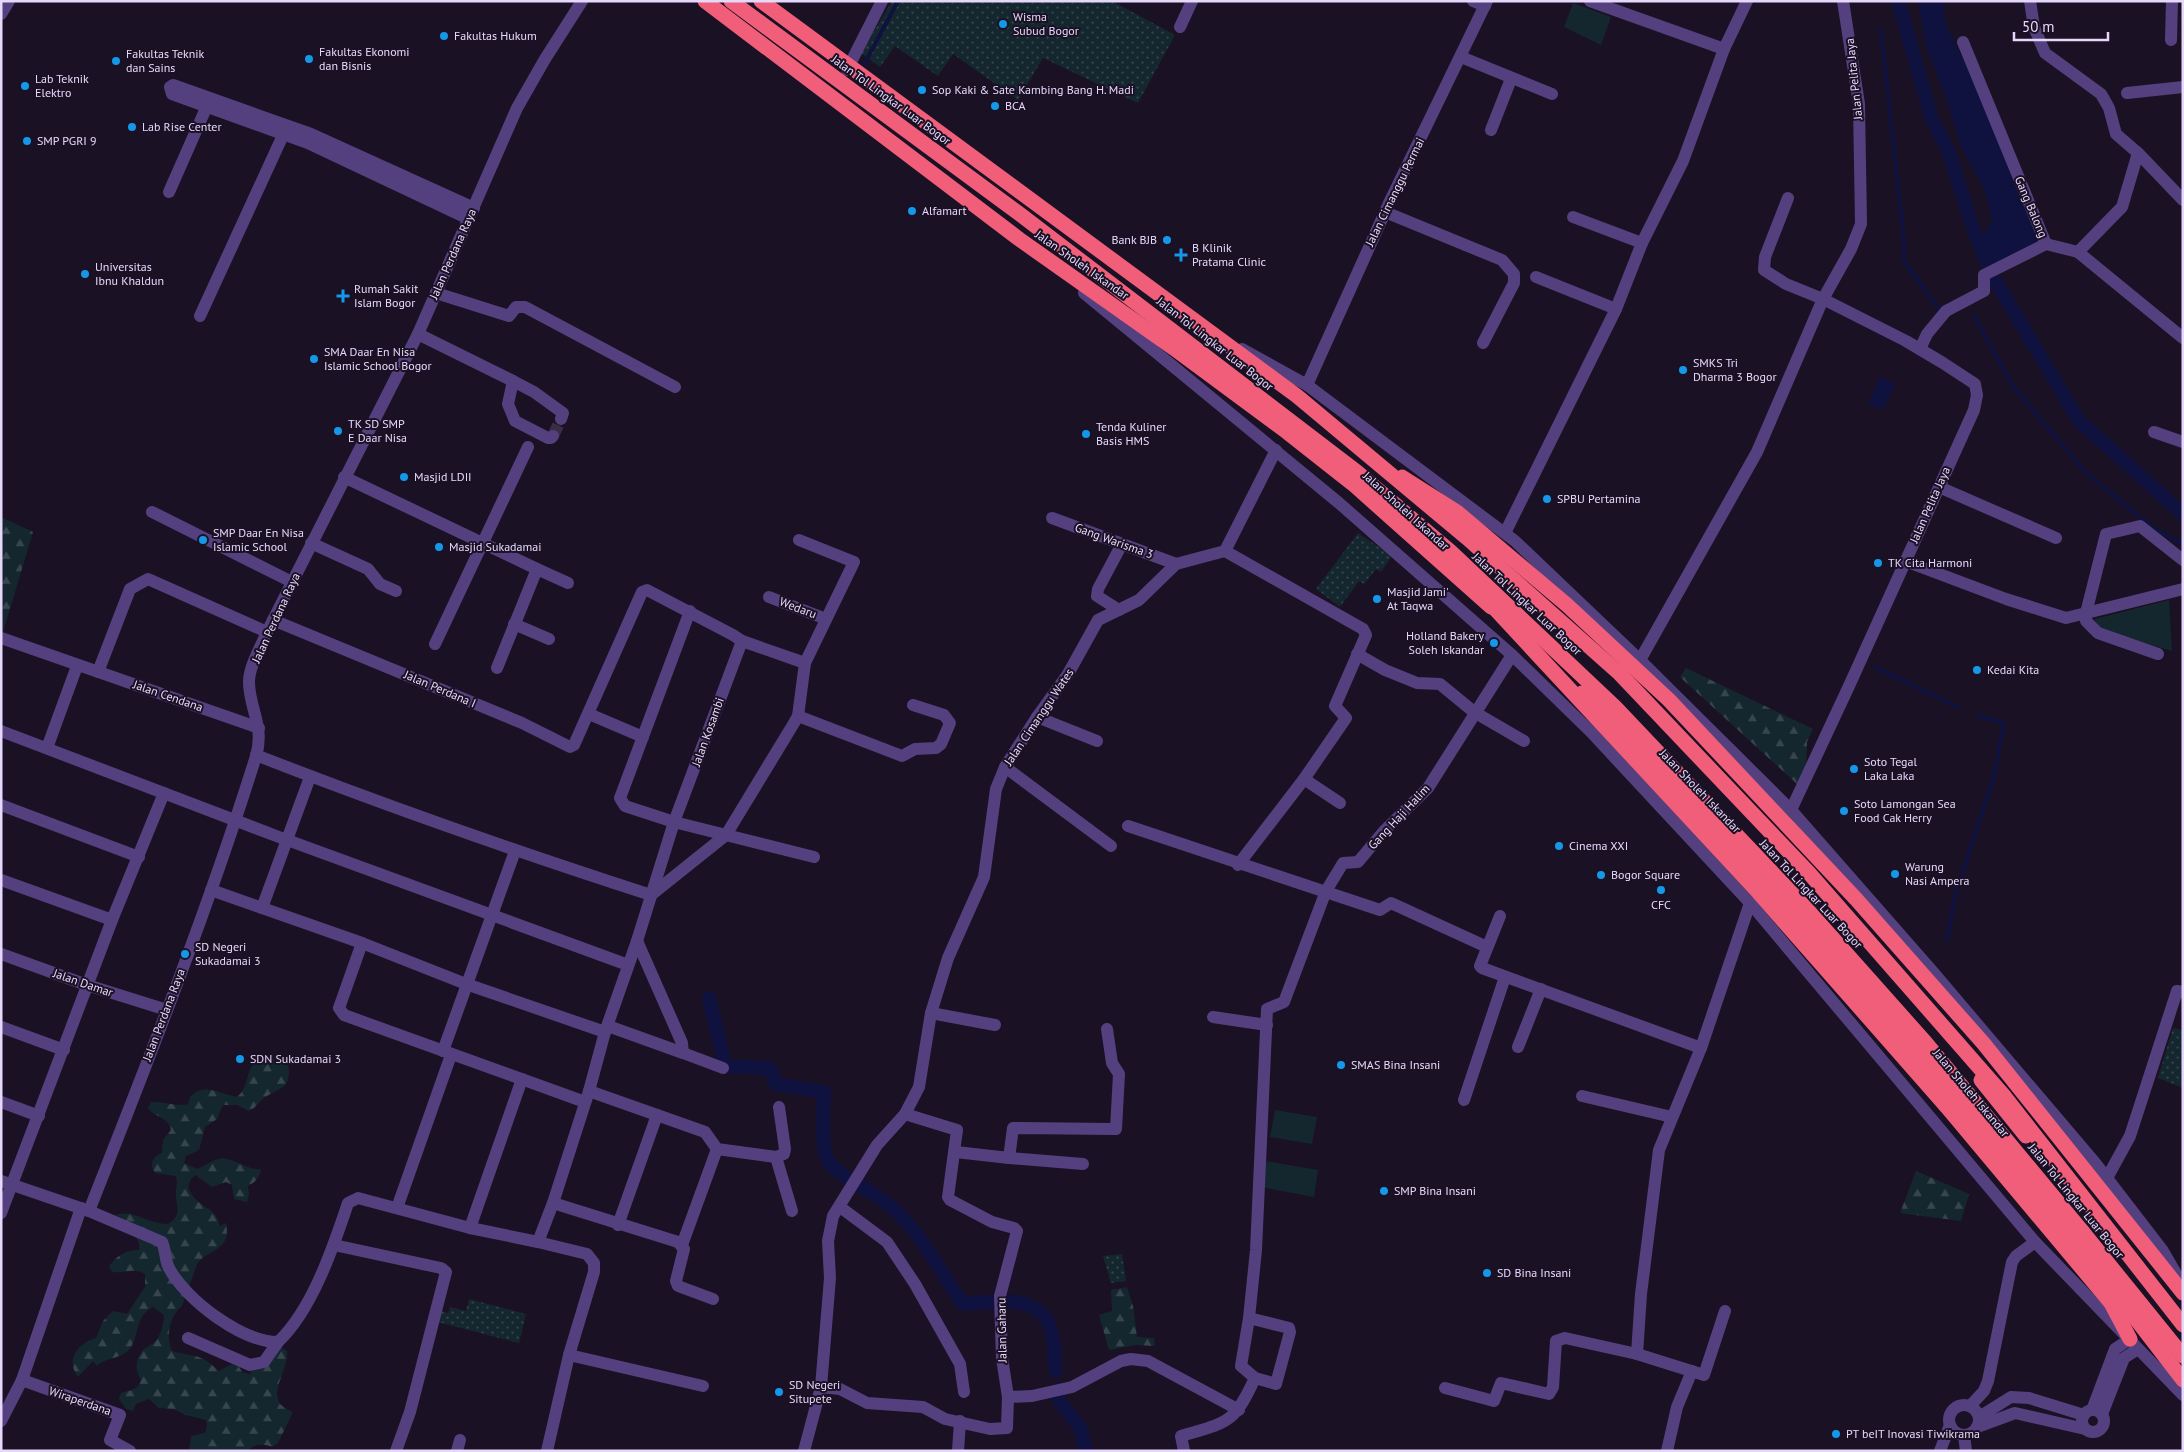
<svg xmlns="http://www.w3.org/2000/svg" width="2184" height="1452" font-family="'PT Sans',sans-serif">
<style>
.grass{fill:url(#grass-dots)}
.forest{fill:url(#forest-firs)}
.green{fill:#15272e}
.water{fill:#0f123f}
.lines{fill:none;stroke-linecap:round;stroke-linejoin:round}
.stream{stroke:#0f123f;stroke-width:4}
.canal{stroke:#0f123f;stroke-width:14}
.minor-tunnel{stroke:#392f44;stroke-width:12;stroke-dasharray:12 6;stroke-linecap:butt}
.minor{stroke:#55407f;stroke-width:12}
.highway{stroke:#f15e79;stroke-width:15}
.highway-bridge{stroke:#f15e79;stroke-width:15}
.poi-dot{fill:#1597ea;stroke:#1a1124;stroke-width:2}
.labels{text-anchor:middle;stroke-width:4;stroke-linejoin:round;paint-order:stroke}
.poi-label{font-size:12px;fill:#e6d8fb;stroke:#1a1124;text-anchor:start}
.street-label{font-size:12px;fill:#e6d8fb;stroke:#1a1124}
</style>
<defs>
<pattern id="grass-dots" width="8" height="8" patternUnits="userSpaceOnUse" patternTransform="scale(1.25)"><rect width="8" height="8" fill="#15272e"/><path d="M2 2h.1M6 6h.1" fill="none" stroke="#37464d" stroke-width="1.8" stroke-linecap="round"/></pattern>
<pattern id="forest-firs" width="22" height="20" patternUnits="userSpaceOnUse" patternTransform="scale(1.25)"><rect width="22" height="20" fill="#15272e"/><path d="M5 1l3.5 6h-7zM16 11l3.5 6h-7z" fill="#37464d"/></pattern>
</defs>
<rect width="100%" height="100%" fill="#1a1124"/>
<g class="grass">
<polygon points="892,1 1112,1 1175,35 1138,103 1043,58 1018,100 953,54 938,76 895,46 880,67 861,53"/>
<polygon points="1358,533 1392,556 1381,572 1376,569 1364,584 1359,581 1340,607 1316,589"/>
<polygon points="2173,1028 2183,1030 2183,1088 2158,1078"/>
<polygon points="1122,1254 1126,1281 1111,1283 1103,1256"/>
<polygon points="469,1299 526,1314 519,1343 438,1322 441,1311 448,1313 450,1307 466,1311"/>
</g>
<g class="forest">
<polygon points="1,517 33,532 3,632 1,632"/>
<polygon points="1686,668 1813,729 1807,742 1806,767 1797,784 1680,677"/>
<path d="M273 1059 288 1064C292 1087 282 1087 267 1096 260 1100 257 1107 249 1111L237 1105H223L217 1119 205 1127 199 1150 186 1156 184 1163 197 1169C204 1167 212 1160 218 1159 233 1156 246 1171 261 1169 259 1178 256 1182 248 1186L249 1194 247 1202 234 1199 232 1185 226 1182 212 1187 196 1175 191 1179 188 1187C197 1210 215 1204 220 1226L226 1223C232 1251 209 1248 197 1264L182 1306C169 1316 166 1337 172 1351 197 1358 198 1352 219 1371L232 1364 239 1367 243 1373 250 1374 253 1368 281 1347 287 1351C289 1374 260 1400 293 1412L278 1443 272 1447C263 1443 254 1444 247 1451H189L191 1436 205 1433 207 1426 206 1420 186 1415 173 1409 159 1408 149 1399 136 1404 133 1411 126 1409 119 1399 121 1393C131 1390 139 1390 141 1379 134 1371 136 1358 143 1350 147 1346 152 1345 156 1341 161 1334 164 1323 164 1315L153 1307C135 1317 140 1332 131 1347 122 1360 107 1356 97 1366L93 1361 78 1377C65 1360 78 1343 96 1338L103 1321 113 1311 127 1314 145 1287V1274C134 1267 124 1274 112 1272L109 1266C118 1255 125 1250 139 1250 142 1235 123 1226 112 1217 131 1206 147 1225 168 1224 184 1214 175 1207 176 1192 176 1185 178 1183 176 1176L155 1173C149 1164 152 1157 162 1153L163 1140 171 1130C168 1116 155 1118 148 1108L151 1102C163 1101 178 1107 188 1104L190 1097C204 1082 220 1094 237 1097 250 1087 245 1068 257 1062 261 1060 268 1061 273 1059Z"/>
<polygon points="1916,1171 1969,1194 1961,1221 1900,1213"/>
<polygon points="1127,1287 1133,1306 1137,1337 1154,1338 1155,1346 1136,1345 1109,1350 1099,1315 1112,1311 1111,1290"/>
</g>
<g class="green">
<polygon points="1573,3 1611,17 1601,45 1564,27"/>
<polygon points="2169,600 2172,651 2095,628 2095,619"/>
<polygon points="1275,1110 1317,1117 1312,1144 1270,1137"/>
<polygon points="1266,1161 1318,1170 1314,1197 1261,1187"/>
</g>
<g class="water">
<polygon points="1918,1 1943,1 1946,25 1976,85 2005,153 2013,182 2043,244 1995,267 1983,235 1992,221 1985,191 1961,147 1947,101 1926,46"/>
<polygon points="1880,377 1895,384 1883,410 1868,404"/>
</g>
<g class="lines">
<g class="stream">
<polyline points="1881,30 1904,240 1904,261 1941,312"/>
<polyline points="861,70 898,1"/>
<polyline points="1973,315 2013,386 2084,471 2152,527 2183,544"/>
<polyline points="1875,667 1958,707"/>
<polyline points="1947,940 1955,896 1993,779 2004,723 1979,716"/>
</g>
<g class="canal">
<polyline points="1898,1 1932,119 1948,150 1972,225 1990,271"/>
<polyline points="1995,280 2079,421 2183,514"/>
<path d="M709 998 725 1066 769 1068 776 1084 824 1092C824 1110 820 1146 828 1161 833 1171 873 1193 884 1201 915 1222 941 1273 963 1304 990 1302 1035 1293 1049 1324 1055 1337 1054 1357 1056 1371"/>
<polyline points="1059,1389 1059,1401 1080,1427 1086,1451"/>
</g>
<polyline class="minor-tunnel" points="553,436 561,419"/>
<g class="minor">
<polyline points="1473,1 1485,6"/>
<polyline points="1590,1 1724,49"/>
<polyline points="2030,1 2034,27 2045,53 2101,94 2109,108 2116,134 2138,153 2183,200"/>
<polyline points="1,14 9,1"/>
<polyline points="1180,27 1192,1"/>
<polyline points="2171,40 2172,1"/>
<polyline points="1963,42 2046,244 2078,252 2183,338"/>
<polyline points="1461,57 1552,94"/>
<polyline points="847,70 882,1"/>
<polyline points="2127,93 2183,87"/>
<polyline points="1491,130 1511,79"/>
<polyline points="169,192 207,106"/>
<polyline points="1788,198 1765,257 1764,270 1786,284 1823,299 1906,341 1943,363 1975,384 1977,395 1974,410 1849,686 1791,810"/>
<polyline points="1385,212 1502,260 1514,274 1514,283 1483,343"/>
<polyline points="1573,217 1642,243"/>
<polyline points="469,219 308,143 172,94 170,87 173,85 311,134 474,208"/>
<polyline points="2078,252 2122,207 2138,153"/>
<polyline points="1536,277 1616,309"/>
<polyline points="436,293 509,316 516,307 525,307 675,387"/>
<polyline points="1084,293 1339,503 1512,655 1591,732 1750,903 2035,1242 2183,1395"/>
<polyline points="200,316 284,133"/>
<polyline points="418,334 513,381"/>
<polyline points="1242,349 1307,385 1515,541 1640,660 1791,810 1933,972 2096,1164 2163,1251 2182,1284"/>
<polyline points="1920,349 1927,334 1946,311 1984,291 1984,275 2046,244"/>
<polyline points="1307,385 1390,201 1487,1"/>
<polyline points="2154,432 2183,442"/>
<polyline points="553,436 551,438 548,438 515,421 508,404 513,381 534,392 563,413 561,419"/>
<polyline points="344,477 537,569 497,668"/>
<polyline points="1939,487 2056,538"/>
<polyline points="152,512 292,582"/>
<polyline points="1052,518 1176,564"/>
<polyline points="1505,533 1616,309 1642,243 1683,161 1724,49 1747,1"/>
<polyline points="311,543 368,569 380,584 396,591"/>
<polyline points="1225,551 1363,629 1366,635 1335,706 1346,718 1304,779 1238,865"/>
<polyline points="1905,561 2006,599 2066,618 2183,589"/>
<polyline points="537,569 568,583"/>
<polyline points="769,597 826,619"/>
<polyline points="1119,610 1097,596 1098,589 1122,544"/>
<polyline points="690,611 620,798 625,806 674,822 814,857"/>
<polyline points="273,620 522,723 570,747 574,745 642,592 647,590 733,635 742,641 805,663"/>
<polyline points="514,624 549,639"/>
<polyline points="1,638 259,728"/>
<polyline points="435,644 528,447"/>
<polyline points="1357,654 1385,670 1417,683 1440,684 1474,712 1524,741"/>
<polyline points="2158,654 2098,633 2086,621 2086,613 2106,534 2140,526 2183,560"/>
<polyline points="1640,660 1757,452 1823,299 1851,249 1861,224 1859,104 1843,1"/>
<polyline points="98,672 130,589 148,579 267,632"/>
<polyline points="589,714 643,737"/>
<polyline points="798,716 902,756 915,749 936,748 941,744 950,723 944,715 913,705"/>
<polyline points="1037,717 1097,741"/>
<polyline points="1,731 279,837 628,965"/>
<polyline points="47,748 77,666"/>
<path d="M256 755C386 806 518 852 651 895L726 835 794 723 798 716 805 663 854 562 799 540"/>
<polyline points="1005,767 1111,846"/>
<polyline points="1304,779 1340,803"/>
<polyline points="1,805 139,857"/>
<polyline points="1128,826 1380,910 1391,903 1487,947"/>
<polyline points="1,880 112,920"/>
<polyline points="211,890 362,943 466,984 605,1032"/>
<polyline points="262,908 310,777"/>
<polyline points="1500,916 1480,966 1482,968 1701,1048"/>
<polyline points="362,943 339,1008 344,1015 585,1102"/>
<polyline points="1,954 87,985 167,1010"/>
<polyline points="931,1013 995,1025"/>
<polyline points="1213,1017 1267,1025"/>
<polyline points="608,1026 683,1053 682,1043 637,941"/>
<polyline points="1,1027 64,1050"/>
<polyline points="1518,1047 1541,989"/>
<polyline points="443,1051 515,851"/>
<polyline points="683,1053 723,1068"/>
<polyline points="589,1091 705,1132 717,1149 776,1157 784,1154 785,1149 779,1107"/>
<polyline points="1582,1096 1672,1117"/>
<polyline points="1464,1100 1505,977"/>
<polyline points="1,1102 39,1116"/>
<polyline points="905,1114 957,1130 948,1197 950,1200 992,1222 1014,1228 1017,1231 1000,1296 1002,1358 1008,1397"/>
<polyline points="956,1152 1009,1158 1013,1128 1116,1129 1119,1074 1112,1063 1107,1029"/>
<polyline points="776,1157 792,1211"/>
<polyline points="1009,1158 1083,1164"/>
<polyline points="2107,1178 2130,1136 2177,991 2183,992"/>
<path d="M1 1181 89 1211 162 1242C166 1251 165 1261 169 1268 186 1300 242 1342 278 1342 312 1310 333 1248 348 1203L358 1198 470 1228 538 1242 553 1203 589 1091 605 1032 637 941 674 822 742 641"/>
<polyline points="553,1203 678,1242 684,1249 676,1281 678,1286 713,1299"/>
<polyline points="840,1207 887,1242 915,1284 960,1364 964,1392"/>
<polyline points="397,1208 451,1055"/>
<path d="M89 1211C148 1061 208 910 256 756 265 727 249 708 249 682 249 666 261 647 267 632L418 334 517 108 545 59 582 1"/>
<polyline points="1,1213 112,920 164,793"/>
<polyline points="618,1225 657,1115"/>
<polyline points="470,1228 522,1079"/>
<polyline points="538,1242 587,1254 594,1263 594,1272 569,1355 547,1451"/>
<polyline points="334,1245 441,1268 446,1272 410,1412 396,1451"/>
<polyline points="682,1245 717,1149"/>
<polyline points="1725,1311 1704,1375 1637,1354 1641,1294 1659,1150 1701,1048 1750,903"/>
<polyline points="1249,1318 1241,1366 1255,1378 1276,1384 1290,1332 1289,1328 1249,1318 1256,1250 1267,1009 1284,1002 1326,891 1343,863 1358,862 1384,831 1428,788 1512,655"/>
<polyline points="188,1338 250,1365 264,1362 278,1342"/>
<polyline points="569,1355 703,1386"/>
<polyline points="22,1380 120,1415 110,1440 130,1451"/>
<polyline points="821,1387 840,1389 867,1403 923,1407 945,1419 990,1429 1007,1428 1008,1397 1032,1396 1072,1387 1121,1361 1131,1359 1148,1361 1239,1410"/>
<polyline points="1445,1388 1494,1401 1501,1383 1549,1394 1553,1387 1556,1341 1565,1338 1637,1354"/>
<circle cx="1964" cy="1420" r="15"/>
<polyline points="1970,1406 1984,1391 1988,1381 2012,1262 2016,1256 2035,1242"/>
<circle cx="2093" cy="1421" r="11"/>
<polyline points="2092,1410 2115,1349 2130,1339"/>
<polyline points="2102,1414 2124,1358 2138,1349"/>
<polyline points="1979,1417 2011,1397 2029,1398 2084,1415"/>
<polyline points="1,1421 22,1380 81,1208"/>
<polyline points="1977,1427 2015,1413 2085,1429"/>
<polyline points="1964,1435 1966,1451"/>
<polyline points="457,1451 460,1440"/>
<polyline points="804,1451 821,1387 830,1278 828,1241 833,1216 877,1145 905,1114 919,1087 931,1013 948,958 984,877 996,789 1005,767 1037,717 1068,674 1098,620 1139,600 1176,564 1225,551 1276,450"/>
<polyline points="958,1451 960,1421"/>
<path d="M1184 1451 1181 1436C1228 1422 1234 1424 1255 1378"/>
<polyline points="1667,1451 1677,1407 1692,1371"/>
<polyline points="1940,1451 1950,1425"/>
</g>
<g class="highway">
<polyline points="705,1 1019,239 1176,350 1287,432 1353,484 1491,607"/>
<polyline points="1402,477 1457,512 1567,605 1669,700 1856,899 1984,1044 2183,1293"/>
<polyline points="1582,693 1751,866 1871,1000 2068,1231 2183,1380"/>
<polyline points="1981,1080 2026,1136"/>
<polyline points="1946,1106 2111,1303 2130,1339"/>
<polyline points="2082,1231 2183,1356"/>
</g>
<g class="highway-bridge">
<polyline points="731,1 1021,215 1357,472 1451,552 1615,707 1805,907 1926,1043 2082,1231"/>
<polyline points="761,1 1297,396 1467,538 1620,674 1809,873 2005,1097 2183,1325"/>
<polyline points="1483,596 1758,892 1946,1106"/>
</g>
</g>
<g class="poi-dot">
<circle cx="1003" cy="24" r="5"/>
<circle cx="444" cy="36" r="5"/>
<circle cx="309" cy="59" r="5"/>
<circle cx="116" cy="61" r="5"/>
<circle cx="25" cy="86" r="5"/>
<circle cx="922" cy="90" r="5"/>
<circle cx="995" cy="106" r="5"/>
<circle cx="132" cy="127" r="5"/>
<circle cx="27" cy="141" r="5"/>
<circle cx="912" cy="211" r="5"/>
<circle cx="1167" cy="240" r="5"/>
<path d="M1178.5 247.5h5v5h5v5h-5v5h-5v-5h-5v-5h5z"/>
<circle cx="85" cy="274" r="5"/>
<path d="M340.5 288.5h5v5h5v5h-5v5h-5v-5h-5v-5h5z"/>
<circle cx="314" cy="359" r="5"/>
<circle cx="1683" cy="370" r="5"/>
<circle cx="338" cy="431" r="5"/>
<circle cx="1086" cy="434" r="5"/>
<circle cx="404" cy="477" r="5"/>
<circle cx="1547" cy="499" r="5"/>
<circle cx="203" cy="540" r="5"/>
<circle cx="439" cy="547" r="5"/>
<circle cx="1878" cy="563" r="5"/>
<circle cx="1377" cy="599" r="5"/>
<circle cx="1494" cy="643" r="5"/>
<circle cx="1977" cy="670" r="5"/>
<circle cx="1854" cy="769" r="5"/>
<circle cx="1844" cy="811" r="5"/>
<circle cx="1559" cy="846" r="5"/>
<circle cx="1895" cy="874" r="5"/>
<circle cx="1601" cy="875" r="5"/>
<circle cx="1661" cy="890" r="5"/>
<circle cx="185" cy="954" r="5"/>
<circle cx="240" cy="1059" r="5"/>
<circle cx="1341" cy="1065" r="5"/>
<circle cx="1384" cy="1191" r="5"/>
<circle cx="1487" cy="1273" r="5"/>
<circle cx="779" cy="1392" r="5"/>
<circle cx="1836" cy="1434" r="5"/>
</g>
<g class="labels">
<g class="poi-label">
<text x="1013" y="21">Wisma<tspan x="1013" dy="14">Subud Bogor</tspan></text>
<text x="454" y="40">Fakultas Hukum</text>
<text x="319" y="56">Fakultas Ekonomi<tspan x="319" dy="14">dan Bisnis</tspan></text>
<text x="126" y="58">Fakultas Teknik<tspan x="126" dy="14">dan Sains</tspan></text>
<text x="35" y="83">Lab Teknik<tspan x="35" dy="14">Elektro</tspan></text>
<text x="932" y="94">Sop Kaki &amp; Sate Kambing Bang H. Madi</text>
<text x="1005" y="110">BCA</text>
<text x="142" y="131">Lab Rise Center</text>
<text x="37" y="145">SMP PGRI 9</text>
<text x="922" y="215">Alfamart</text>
<text x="1157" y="244" text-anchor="end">Bank BJB</text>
<text x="1192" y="252">B Klinik<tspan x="1192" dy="14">Pratama Clinic</tspan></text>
<text x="95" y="271">Universitas<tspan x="95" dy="14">Ibnu Khaldun</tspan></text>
<text x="354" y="293">Rumah Sakit<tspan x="354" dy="14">Islam Bogor</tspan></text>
<text x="324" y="356">SMA Daar En Nisa<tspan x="324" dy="14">Islamic School Bogor</tspan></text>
<text x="1693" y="367">SMKS Tri<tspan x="1693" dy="14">Dharma 3 Bogor</tspan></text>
<text x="348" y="428">TK SD SMP<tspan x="348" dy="14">E Daar Nisa</tspan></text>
<text x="1096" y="431">Tenda Kuliner<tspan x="1096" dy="14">Basis HMS</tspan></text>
<text x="414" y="481">Masjid LDII</text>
<text x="1557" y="503">SPBU Pertamina</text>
<text x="213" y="537">SMP Daar En Nisa<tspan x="213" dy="14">Islamic School</tspan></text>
<text x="449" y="551">Masjid Sukadamai</text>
<text x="1888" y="567">TK Cita Harmoni</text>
<text x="1387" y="596">Masjid Jami'<tspan x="1387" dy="14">At Taqwa</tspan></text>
<text x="1484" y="640" text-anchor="end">Holland Bakery<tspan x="1484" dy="14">Soleh Iskandar</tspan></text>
<text x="1987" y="674">Kedai Kita</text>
<text x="1864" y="766">Soto Tegal<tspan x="1864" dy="14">Laka Laka</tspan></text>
<text x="1854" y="808">Soto Lamongan Sea<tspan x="1854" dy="14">Food Cak Herry</tspan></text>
<text x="1569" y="850">Cinema XXI</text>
<text x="1905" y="871">Warung<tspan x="1905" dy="14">Nasi Ampera</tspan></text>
<text x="1611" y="879">Bogor Square</text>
<text x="1661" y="909" text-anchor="middle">CFC</text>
<text x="195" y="951">SD Negeri<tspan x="195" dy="14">Sukadamai 3</tspan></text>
<text x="250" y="1063">SDN Sukadamai 3</text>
<text x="1351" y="1069">SMAS Bina Insani</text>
<text x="1394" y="1195">SMP Bina Insani</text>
<text x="1497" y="1277">SD Bina Insani</text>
<text x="789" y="1389">SD Negeri<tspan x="789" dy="14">Situpete</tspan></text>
<text x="1846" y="1438">PT beIT Inovasi Tiwikrama</text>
</g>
<g class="street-label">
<text transform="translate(1854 79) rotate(-96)" y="4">Jalan Pelita Jaya</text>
<text transform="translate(891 100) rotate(36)" y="4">Jalan Tol Lingkar Luar Bogor</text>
<text transform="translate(1395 192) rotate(-64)" y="4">Jalan Cimanggu Permai</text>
<text transform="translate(2031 207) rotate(67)" y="4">Gang Balong</text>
<text transform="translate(453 254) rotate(-66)" y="4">Jalan Perdana Raya</text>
<text transform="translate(1082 265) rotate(35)" y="4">Jalan Sholeh Iskandar</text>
<text transform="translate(1215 344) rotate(38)" y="4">Jalan Tol Lingkar Luar Bogor</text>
<text transform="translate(1930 505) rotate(-66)" y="4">Jalan Pelita Jaya</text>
<text transform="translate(1406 511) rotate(42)" y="4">Jalan Sholeh Iskandar</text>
<text transform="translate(1114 541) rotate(20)" y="4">Gang Warisma 3</text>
<text transform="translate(1527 604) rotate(43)" y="4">Jalan Tol Lingkar Luar Bogor</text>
<text transform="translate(798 608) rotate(21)" y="4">Wedaru</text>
<text transform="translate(276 618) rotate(-65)" y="4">Jalan Perdana Raya</text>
<text transform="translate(440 689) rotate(23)" y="4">Jalan Perdana I</text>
<text transform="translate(168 696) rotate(19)" y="4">Jalan Cendana</text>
<text transform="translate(1039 717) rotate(-56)" y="4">Jalan Cimanggu Wates</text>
<text transform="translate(708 732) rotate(-70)" y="4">Jalan Kosambi</text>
<text transform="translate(1700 791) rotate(46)" y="4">Jalan Sholeh Iskandar</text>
<text transform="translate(1399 817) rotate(-47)" y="4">Gang Haji Halim</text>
<text transform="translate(1811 894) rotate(47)" y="4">Jalan Tol Lingkar Luar Bogor</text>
<text transform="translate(83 983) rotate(19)" y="4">Jalan Damar</text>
<text transform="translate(164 1015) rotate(-69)" y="4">Jalan Perdana Raya</text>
<text transform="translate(1971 1093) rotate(50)" y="4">Jalan Sholeh Iskandar</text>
<text transform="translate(2076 1201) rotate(51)" y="4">Jalan Tol Lingkar Luar Bogor</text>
<text transform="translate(1002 1330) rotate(-91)" y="4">Jalan Gaharu</text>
<text transform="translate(80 1401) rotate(19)" y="4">Wiraperdana</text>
</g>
</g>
<rect width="2184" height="1452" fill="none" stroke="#e6d8fb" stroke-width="5"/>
<path d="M2014 32v8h94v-8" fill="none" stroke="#e6d8fb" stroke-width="2.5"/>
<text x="2022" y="32" font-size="15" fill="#e6d8fb" stroke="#1a1124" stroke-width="4" paint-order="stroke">50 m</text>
</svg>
